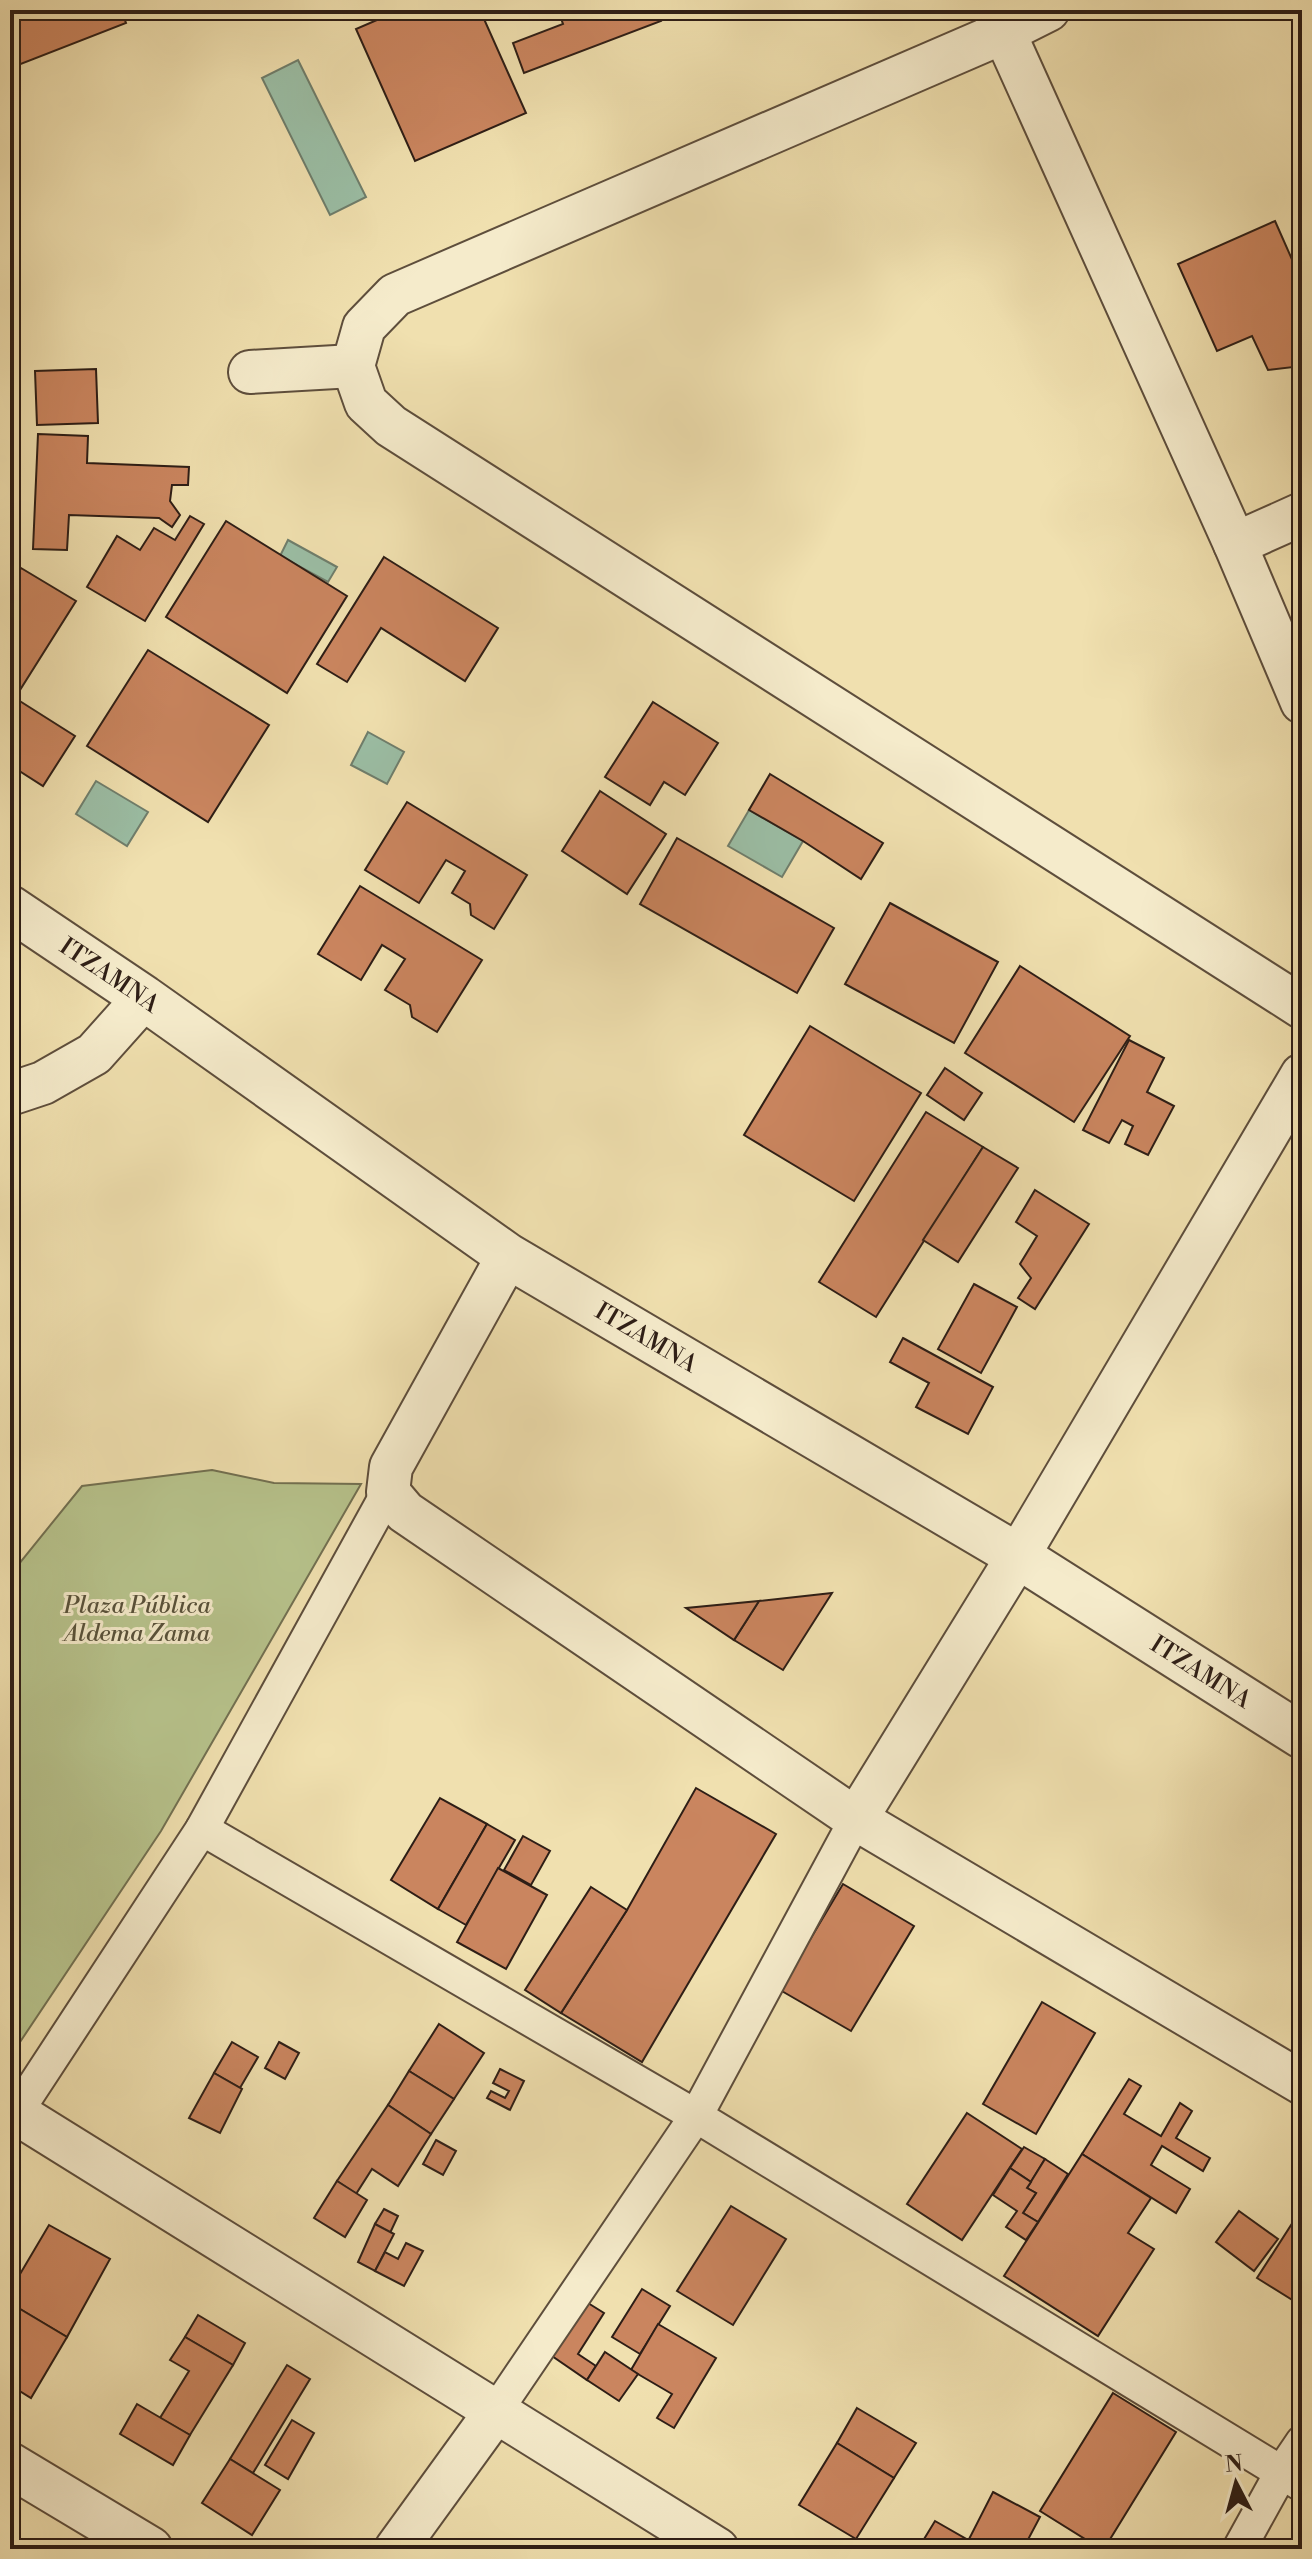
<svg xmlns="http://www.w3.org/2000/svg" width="1312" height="2559" font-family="'Libre Bodoni',serif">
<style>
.green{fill:#b7c38c;stroke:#727051;stroke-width:2}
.water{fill:#9bbea5;stroke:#6f7e6c;stroke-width:2}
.building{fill:#ca855f;stroke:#2e1e16;stroke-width:2}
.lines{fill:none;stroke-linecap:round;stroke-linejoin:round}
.pedestrian-casing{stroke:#5e4e3c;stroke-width:36}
.minor-casing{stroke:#5e4e3c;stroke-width:46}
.tertiary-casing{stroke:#5e4e3c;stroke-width:48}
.pedestrian{stroke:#f5ebcb;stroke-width:32}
.minor{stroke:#f5ebcb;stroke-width:42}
.tertiary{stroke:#f5ebcb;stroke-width:44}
.labels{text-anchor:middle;stroke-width:6;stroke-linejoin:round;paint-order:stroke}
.street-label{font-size:24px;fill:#2e1e16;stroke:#f5ebcb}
.park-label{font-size:24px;font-style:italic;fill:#575039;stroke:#f5ebcb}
</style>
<rect width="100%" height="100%" fill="#f0e0af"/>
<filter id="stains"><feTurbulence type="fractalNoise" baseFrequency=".0025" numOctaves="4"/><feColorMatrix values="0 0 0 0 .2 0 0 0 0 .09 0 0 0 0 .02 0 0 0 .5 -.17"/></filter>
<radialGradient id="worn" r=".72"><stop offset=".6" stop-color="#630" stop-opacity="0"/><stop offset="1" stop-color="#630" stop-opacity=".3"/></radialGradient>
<polygon class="green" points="212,1470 274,1483 361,1484 161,1831 10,2057 10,1578 14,1570 82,1486"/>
<g class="water">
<polygon points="298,60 366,197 330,215 262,78"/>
<polygon points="288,540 337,567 328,582 280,556"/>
<polygon points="368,732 404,752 387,784 351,765"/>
<polygon points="96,781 148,812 127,846 76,814"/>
<polygon points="749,810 803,841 782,877 728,846"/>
</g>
<g class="building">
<polygon points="10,10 121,10 126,23 13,67 10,59"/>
<polygon points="400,10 480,10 526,113 415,161 356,29"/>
<polygon points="558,10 657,10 661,21 524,73 513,43 563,24"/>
<polygon points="1275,221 1302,282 1302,387 1293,367 1268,370 1252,336 1217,351 1178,264"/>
<polygon points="96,369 98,423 37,425 35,371"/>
<polygon points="38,434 88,436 87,463 189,467 188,485 172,485 170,501 180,515 172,527 159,518 69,515 67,550 33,549"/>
<polygon points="190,516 204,524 145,621 87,587 117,536 140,550 154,528 175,540"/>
<polygon points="226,521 347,596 287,693 166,617"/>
<polygon points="384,557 498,628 465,681 381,628 347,682 317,664"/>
<polygon points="21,568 76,601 15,698 75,736 43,786 10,765 10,586"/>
<polygon points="148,650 269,725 208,822 87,746"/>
<polygon points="653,702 718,743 685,795 664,782 650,805 605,777"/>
<polygon points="770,774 883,843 861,879 803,841 749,810"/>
<polygon points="600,791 666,834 627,894 562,851"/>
<polygon points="407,802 527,875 494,929 471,915 470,904 452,893 465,871 446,860 419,903 365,870"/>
<polygon points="677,838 834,928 797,993 640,904"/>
<polygon points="360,886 482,960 437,1032 412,1017 410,1005 385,990 405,959 382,945 361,980 318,954"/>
<polygon points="890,903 998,962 954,1043 845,984"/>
<polygon points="1020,966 1130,1036 1074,1122 965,1053"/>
<polygon points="810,1026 921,1093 854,1201 744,1135"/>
<polygon points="1129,1040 1164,1058 1147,1092 1174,1106 1148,1155 1125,1144 1133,1126 1122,1120 1109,1143 1083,1130"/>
<polygon points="945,1068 982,1093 964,1120 927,1095"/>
<polygon points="926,1112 983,1147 876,1317 819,1282"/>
<polygon points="983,1147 1018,1168 958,1262 923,1240"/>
<polygon points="1035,1190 1089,1224 1035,1309 1018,1298 1031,1278 1020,1264 1037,1236 1016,1222"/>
<polygon points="974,1284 1017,1307 981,1373 938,1349"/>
<polygon points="903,1338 993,1387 968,1434 916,1407 929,1383 890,1362"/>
<polygon points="832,1593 783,1670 734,1640 759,1601"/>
<polygon points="759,1601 734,1640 686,1608"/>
<polygon points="696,1788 776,1834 642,2062 561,2013 627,1910"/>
<polygon points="440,1798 487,1824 438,1909 391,1880"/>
<polygon points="487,1824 515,1840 466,1925 438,1909"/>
<polygon points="523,1836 550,1851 531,1885 504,1870"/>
<polygon points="498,1868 547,1895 506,1969 457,1942"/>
<polygon points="843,1884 914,1926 851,2031 780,1990"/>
<polygon points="591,1887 627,1910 561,2013 525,1990"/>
<polygon points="1042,2002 1095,2033 1036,2134 983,2104"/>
<polygon points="439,2024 484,2053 454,2099 409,2071"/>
<polygon points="232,2042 258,2057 240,2088 214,2073"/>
<polygon points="279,2042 299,2053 285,2079 265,2068"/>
<polygon points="500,2069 524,2081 510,2110 487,2098 491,2091 505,2098 509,2091 493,2083"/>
<polygon points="409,2071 454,2099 431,2134 388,2105"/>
<polygon points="214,2073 242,2089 220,2133 189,2118"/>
<polygon points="1129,2079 1141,2086 1124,2114 1161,2136 1180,2103 1192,2111 1176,2138 1210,2158 1203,2171 1162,2146 1151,2165 1190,2189 1176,2213 1082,2154"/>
<polygon points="388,2105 431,2134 398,2186 372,2169 356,2194 337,2181"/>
<polygon points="967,2113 1022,2149 962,2240 907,2204"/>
<polygon points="436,2140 456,2151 443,2175 423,2164"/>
<polygon points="1024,2147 1045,2159 1031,2182 1010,2168"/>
<polygon points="1082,2154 1151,2198 1128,2233 1154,2249 1098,2336 1004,2276"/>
<polygon points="1045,2159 1068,2174 1038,2222 1023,2213 1036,2193 1027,2188"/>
<polygon points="1010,2168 1031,2182 1027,2188 1036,2193 1023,2213 1038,2222 1026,2240 1006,2227 1017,2211 993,2195"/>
<polygon points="337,2181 367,2200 345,2237 314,2218"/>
<polygon points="731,2206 786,2239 733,2325 677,2291"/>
<polygon points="1302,2208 1302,2306 1257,2278"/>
<polygon points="384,2209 398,2216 390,2233 375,2224"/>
<polygon points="1239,2211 1278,2239 1254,2271 1216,2242"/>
<polygon points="375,2224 394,2234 375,2271 358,2262"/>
<polygon points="49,2225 110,2259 67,2337 10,2303 10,2291"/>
<polygon points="406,2243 423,2251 404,2286 375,2271 385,2252 398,2259"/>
<polygon points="642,2289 670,2306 640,2354 612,2337"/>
<polygon points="10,2303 67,2337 31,2398 10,2385"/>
<polygon points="588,2303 604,2313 578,2354 596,2366 587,2380 552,2356"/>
<polygon points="198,2315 245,2343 233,2365 185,2337"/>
<polygon points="658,2324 716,2358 674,2428 657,2418 672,2394 631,2370"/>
<polygon points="185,2337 233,2365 190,2435 160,2418 189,2371 170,2360"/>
<polygon points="605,2352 638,2374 619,2401 587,2380"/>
<polygon points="287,2365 310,2379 253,2473 230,2459"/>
<polygon points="1113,2393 1176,2432 1104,2549 1101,2549 1040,2511"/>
<polygon points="137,2404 190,2435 173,2465 120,2434"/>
<polygon points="857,2408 916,2443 894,2478 837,2443"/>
<polygon points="292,2420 314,2433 288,2479 265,2465"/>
<polygon points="837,2443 894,2478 856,2539 799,2505"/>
<polygon points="230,2459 280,2490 252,2535 202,2503"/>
<polygon points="993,2492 1040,2517 1023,2549 964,2549"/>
<polygon points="935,2521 968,2540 964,2549 918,2549"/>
</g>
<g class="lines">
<g class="pedestrian-casing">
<g id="pedestrian">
<polyline points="202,1829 696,2116 1302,2485"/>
<polyline points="16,2113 202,1829 388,1492"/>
<polyline points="496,2411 696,2116 856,1819"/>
<polyline points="1239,2549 1281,2473 1302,2442"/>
</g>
</g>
<g class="minor-casing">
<g id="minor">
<polyline points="994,10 1235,544 1302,702"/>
<polyline points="1048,10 1004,32 395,295 364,327 353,366 366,403 391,426 1302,1007"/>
<polyline points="250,372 353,366"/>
<polyline points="1235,544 1302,514"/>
<polyline points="10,1094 43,1083 94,1054 144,998"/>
<polyline points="508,1256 391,1467 388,1492 405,1512 856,1819 1302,2083"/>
<polyline points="856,1819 1018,1556 1302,1075"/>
<polyline points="10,2122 16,2113 717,2549"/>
<polyline points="396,2549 496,2411"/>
</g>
</g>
<g class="tertiary-casing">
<g id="tertiary">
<path id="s1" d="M10 908 144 998 508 1256 1018 1556 1302 1736"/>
<polyline points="10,2465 150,2549"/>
</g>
</g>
<use href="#pedestrian" class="pedestrian"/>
<use href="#minor" class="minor"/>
<use href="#tertiary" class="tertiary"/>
</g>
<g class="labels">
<g class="street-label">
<text dy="8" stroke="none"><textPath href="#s1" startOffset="120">ITZAMNA</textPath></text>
<text dy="8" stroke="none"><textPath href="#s1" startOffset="768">ITZAMNA</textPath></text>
<text dy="8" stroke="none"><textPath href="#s1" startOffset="1416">ITZAMNA</textPath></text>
</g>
<g class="park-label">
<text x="137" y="1613">Plaza Pública<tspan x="137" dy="28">Aldema Zama</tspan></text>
</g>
</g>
<rect width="1312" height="2559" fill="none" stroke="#f0e0af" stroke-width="40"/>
<rect x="12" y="12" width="1288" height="2535" fill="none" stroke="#2e1e16" stroke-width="4"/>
<rect x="20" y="20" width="1272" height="2519" fill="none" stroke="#2e1e16" stroke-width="2"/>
<g transform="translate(1236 2483) rotate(354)" stroke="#f5ebcb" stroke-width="6" paint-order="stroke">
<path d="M0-6L14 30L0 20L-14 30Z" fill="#2e1e16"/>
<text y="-12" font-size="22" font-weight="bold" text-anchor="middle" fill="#2e1e16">N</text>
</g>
<rect width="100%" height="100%" filter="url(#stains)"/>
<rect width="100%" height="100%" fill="url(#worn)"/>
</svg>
